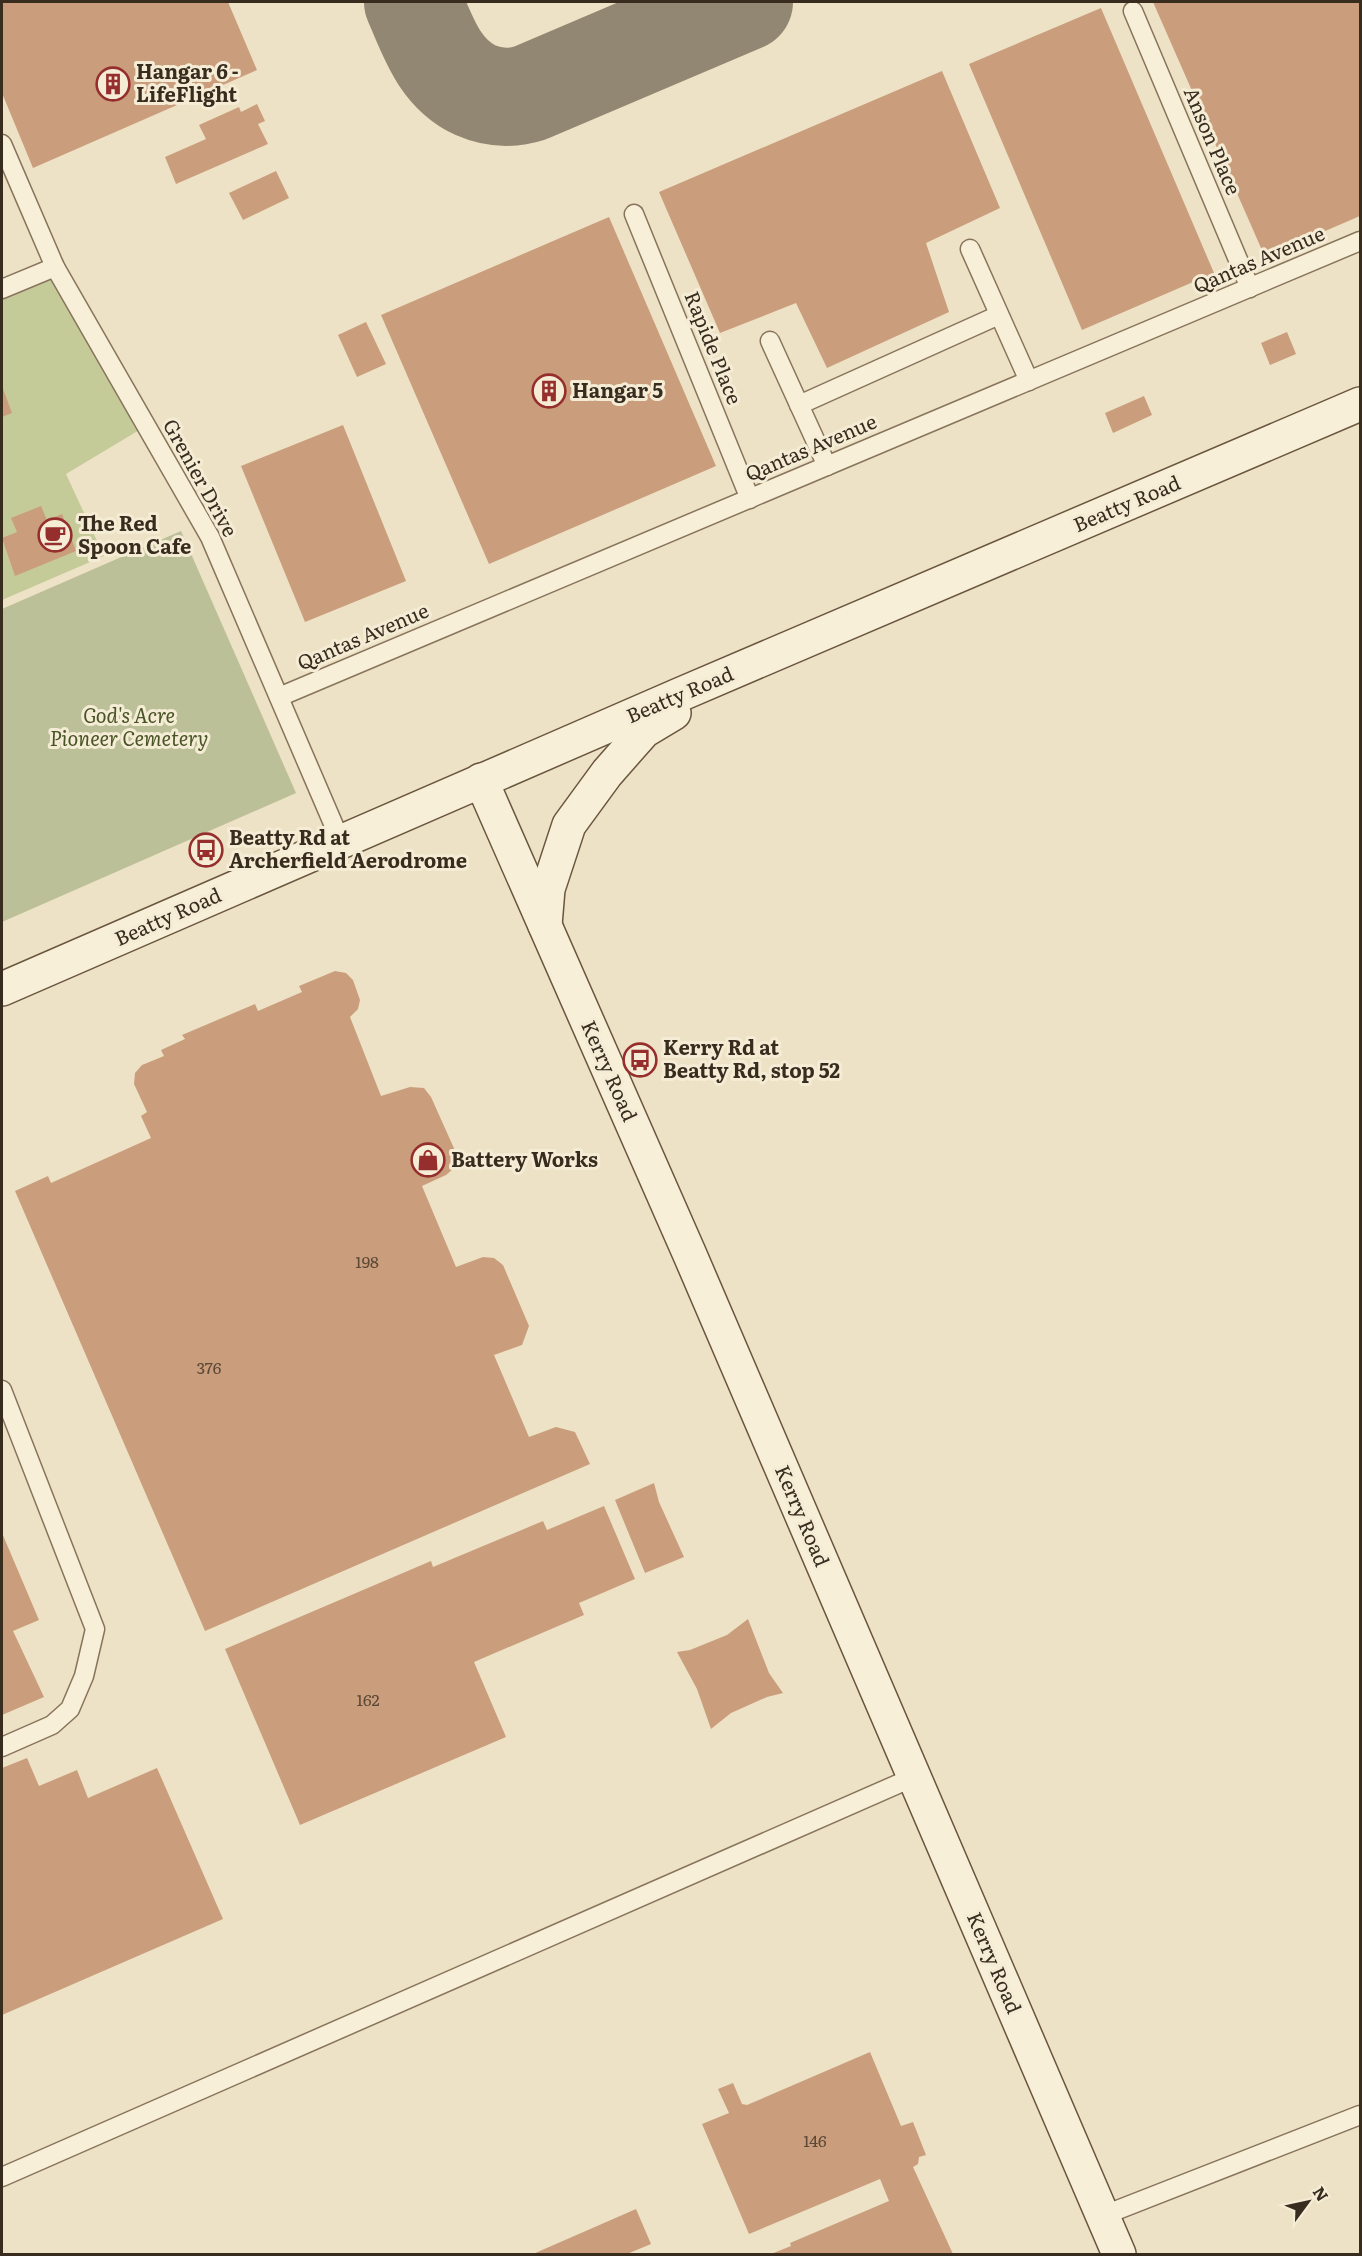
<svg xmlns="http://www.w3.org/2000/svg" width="1362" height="2256" font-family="Literata,serif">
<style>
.green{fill:#c4cb99}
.cemetery{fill:#bbc098}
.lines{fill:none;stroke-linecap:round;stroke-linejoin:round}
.taxiway{stroke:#928772;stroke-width:98}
.building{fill:#ca9e7c}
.lane-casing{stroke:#88745c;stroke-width:21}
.secondary-casing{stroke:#6a553f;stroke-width:36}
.lane{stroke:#f8efd8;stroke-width:18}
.secondary{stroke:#f8efd8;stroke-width:33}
.labels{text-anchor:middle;stroke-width:6;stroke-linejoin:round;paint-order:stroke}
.number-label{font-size:16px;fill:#5c4836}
.poi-label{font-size:20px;font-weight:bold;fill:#382c1f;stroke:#f5ecd5;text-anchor:start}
.street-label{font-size:20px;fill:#382c1f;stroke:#f5ecd5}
.park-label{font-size:20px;font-style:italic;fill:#485426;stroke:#f5ecd5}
</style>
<rect width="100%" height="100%" fill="#ede2c5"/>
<polygon class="green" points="52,279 141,429 66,474 104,556 2,600 2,300"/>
<polygon class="cemetery" points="181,531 296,793 2,922 2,609"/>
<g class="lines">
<path class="taxiway" d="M413 2C428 36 439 73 475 90 493 98 511 99 530 93L744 2"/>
</g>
<g class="building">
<polygon points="2,2 228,2 257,70 33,168 2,93"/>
<polygon points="1153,2 1360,2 1360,216 1265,257"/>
<polygon points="1101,8 1214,273 1082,330 969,64"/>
<polygon points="942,71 1000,208 926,243 949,312 827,368 796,303 720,333 659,192"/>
<polygon points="257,104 265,121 258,124 268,144 176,184 165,157 206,139 199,125 239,107 241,112"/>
<polygon points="276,171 289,198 243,220 229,193"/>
<polygon points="609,217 716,466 489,564 381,315"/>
<polygon points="366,322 386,364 357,377 338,335"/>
<polygon points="1287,332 1296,354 1270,365 1261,343"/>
<polygon points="2,386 12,413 2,417"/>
<polygon points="1144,396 1152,415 1113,433 1105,413"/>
<polygon points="343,425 406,581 305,622 241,466"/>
<polygon points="41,506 47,520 62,514 76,551 15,576 2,538 17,532 11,518"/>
<polygon points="335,971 346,973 353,980 360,1000 358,1009 350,1017 381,1096 410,1087 424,1088 431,1097 457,1155 453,1169 446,1175 422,1186 456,1267 483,1257 494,1258 503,1265 529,1326 522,1345 494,1355 529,1437 556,1427 575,1432 590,1464 205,1631 15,1191 48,1176 51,1183 151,1138 141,1116 147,1112 134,1084 135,1073 142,1065 164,1056 161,1050 185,1039 182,1035 255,1004 258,1011 302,992 299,986"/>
<polygon points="654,1483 659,1502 684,1557 645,1573 615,1500"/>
<polygon points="604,1506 635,1579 579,1603 584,1615 474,1662 506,1737 300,1825 225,1649 431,1561 433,1567 543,1521 547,1530"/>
<polygon points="2,1533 39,1620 13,1631 44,1697 2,1715"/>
<polygon points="748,1619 769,1673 783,1693 767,1697 731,1713 711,1729 697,1689 677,1652 690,1650 727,1635"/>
<polygon points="27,1758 39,1786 77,1770 88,1798 157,1768 223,1919 2,2015 2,1768"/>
<polygon points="870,2052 901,2126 913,2122 926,2155 919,2157 918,2164 913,2167 953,2254 771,2254 791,2246 790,2243 889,2201 880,2179 749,2234 702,2124 729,2113 718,2089 733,2083 742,2104 747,2105"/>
<polygon points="636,2209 651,2244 627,2254 533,2254"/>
</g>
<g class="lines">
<g class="lane-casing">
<g id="lane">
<polyline points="1133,11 1250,288"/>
<polyline points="2,144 55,267 210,537 341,842"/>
<polyline points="634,214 750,499"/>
<polyline points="970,249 1029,381"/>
<polyline points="2,289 55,267"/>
<polyline points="770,341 827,466"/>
<polyline points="799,405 999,315"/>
<polyline points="279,697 1360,241"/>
<polyline points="2,1390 95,1629 84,1676 70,1709 52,1725 2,1747"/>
<polyline points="2,2177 914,1777"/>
<polyline points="1102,2216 1360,2115"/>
</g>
</g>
<g class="secondary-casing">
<g id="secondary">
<polyline points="481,780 690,1255 1119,2254"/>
<polyline points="545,925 548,889 569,825 607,773 644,731 674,713"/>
<polyline points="2,989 679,695 1360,404"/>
</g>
</g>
<use href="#lane" class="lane"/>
<use href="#secondary" class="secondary"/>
</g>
<defs>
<g id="building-ring" transform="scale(1.725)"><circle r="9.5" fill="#f5ecd5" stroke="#952e2d" stroke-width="1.5"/><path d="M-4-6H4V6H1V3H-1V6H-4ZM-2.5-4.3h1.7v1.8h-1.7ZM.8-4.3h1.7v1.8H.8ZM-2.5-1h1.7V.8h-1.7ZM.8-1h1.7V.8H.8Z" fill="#952e2d"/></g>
<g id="cafe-ring" transform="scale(1.725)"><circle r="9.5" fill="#f5ecd5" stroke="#952e2d" stroke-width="1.5"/><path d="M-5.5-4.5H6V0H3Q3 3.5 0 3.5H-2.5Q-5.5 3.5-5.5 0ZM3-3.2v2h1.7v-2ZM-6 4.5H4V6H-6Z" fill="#952e2d"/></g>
<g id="bus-ring" transform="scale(1.725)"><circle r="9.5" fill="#f5ecd5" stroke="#952e2d" stroke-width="1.5"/><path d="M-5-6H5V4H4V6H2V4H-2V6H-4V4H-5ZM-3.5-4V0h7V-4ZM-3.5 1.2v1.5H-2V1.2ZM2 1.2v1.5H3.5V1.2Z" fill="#952e2d"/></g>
<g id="shop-ring" transform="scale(1.725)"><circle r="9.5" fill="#f5ecd5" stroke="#952e2d" stroke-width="1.5"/><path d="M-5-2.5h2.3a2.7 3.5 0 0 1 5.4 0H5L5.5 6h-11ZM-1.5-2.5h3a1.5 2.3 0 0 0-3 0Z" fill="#952e2d"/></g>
</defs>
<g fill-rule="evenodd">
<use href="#building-ring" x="113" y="84"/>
<use href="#building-ring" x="549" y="391"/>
<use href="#cafe-ring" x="55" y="535"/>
<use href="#bus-ring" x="206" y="850"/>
<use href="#bus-ring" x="640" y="1060"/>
<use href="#shop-ring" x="428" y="1160"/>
</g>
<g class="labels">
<g class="number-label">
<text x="367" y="1268">198</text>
<text x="209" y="1374">376</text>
<text x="368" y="1706">162</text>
<text x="815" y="2147">146</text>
</g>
<g class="poi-label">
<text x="136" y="79">Hangar 6 -<tspan x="136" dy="23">LifeFlight</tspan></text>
<text x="572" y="398">Hangar 5</text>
<text x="78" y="531">The Red<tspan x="78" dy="23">Spoon Cafe</tspan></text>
<text x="229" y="845">Beatty Rd at<tspan x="229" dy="23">Archerfield Aerodrome</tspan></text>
<text x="663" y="1055">Kerry Rd at<tspan x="663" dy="23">Beatty Rd, stop 52</tspan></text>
<text x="451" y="1167">Battery Works</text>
</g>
<g class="street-label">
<text transform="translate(1212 141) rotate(67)" y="7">Anson Place</text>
<text transform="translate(1259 260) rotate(-23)" y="7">Qantas Avenue</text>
<text transform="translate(713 348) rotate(68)" y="7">Rapide Place</text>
<text transform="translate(811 448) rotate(-23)" y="7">Qantas Avenue</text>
<text transform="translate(200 478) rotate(61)" y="7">Grenier Drive</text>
<text transform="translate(1127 504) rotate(-23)" y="7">Beatty Road</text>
<text transform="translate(363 637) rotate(-23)" y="7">Qantas Avenue</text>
<text transform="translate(680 695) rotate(-23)" y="7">Beatty Road</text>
<text transform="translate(168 917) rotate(-24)" y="7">Beatty Road</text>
<text transform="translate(609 1071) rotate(66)" y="7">Kerry Road</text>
<text transform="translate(802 1516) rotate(67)" y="7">Kerry Road</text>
<text transform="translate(994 1963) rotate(67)" y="7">Kerry Road</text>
</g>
<g class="park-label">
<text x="129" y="723">God's Acre<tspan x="129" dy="23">Pioneer Cemetery</tspan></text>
</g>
</g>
<rect width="1362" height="2256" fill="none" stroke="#382c1f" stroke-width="6"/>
<g transform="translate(1308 2202) rotate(57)" stroke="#f5ecd5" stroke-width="4.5" paint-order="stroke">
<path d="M0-4.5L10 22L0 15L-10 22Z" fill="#382c1f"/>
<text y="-9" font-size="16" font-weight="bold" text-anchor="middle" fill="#382c1f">N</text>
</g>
</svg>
